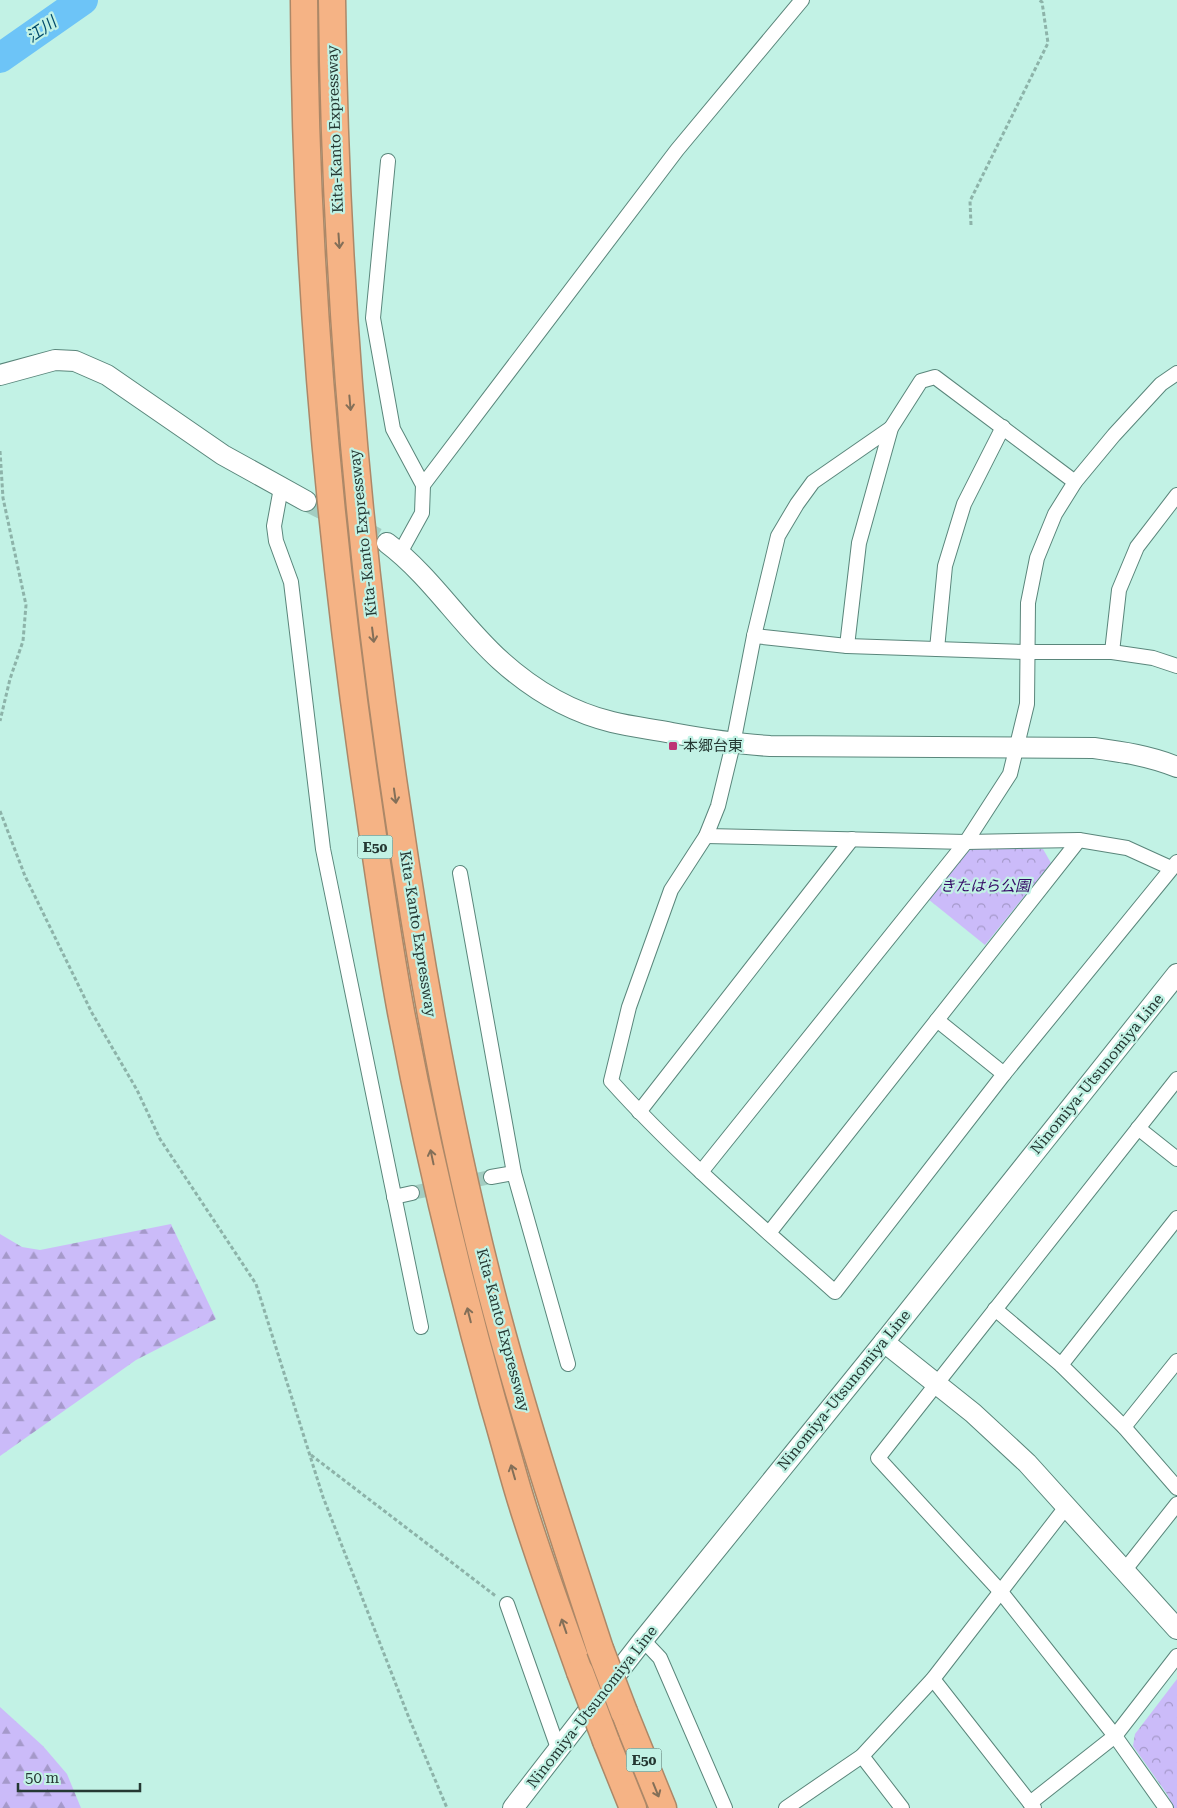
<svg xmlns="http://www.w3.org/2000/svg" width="1177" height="1808" font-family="'Roboto Serif','Noto Sans JP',serif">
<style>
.forest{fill:url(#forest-firs)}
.park{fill:url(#park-crowns)}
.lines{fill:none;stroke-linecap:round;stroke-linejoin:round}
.river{stroke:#6dc4f7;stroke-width:30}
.street-tunnel{stroke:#a3cdc1;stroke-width:14;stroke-dasharray:14 7;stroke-linecap:butt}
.secondary-tunnel{stroke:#a3cdc1;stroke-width:20;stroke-dasharray:20 10;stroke-linecap:butt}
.street-casing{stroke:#5a867b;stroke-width:16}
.secondary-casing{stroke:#5a867b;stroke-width:22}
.highway-casing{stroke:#ac8868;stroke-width:29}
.path{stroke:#8db3a9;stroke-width:3;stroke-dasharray:4 2.5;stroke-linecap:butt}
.street{stroke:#fff;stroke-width:14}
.secondary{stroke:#fff;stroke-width:20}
.highway{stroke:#f5b385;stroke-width:26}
.highway-bridge-casing{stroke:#ac8868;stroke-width:29;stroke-linecap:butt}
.highway-bridge{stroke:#f5b385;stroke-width:26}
.oneway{stroke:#836f58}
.poi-dot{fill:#bd3574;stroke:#c2f2e5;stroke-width:2}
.labels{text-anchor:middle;stroke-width:4.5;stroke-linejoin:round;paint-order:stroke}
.shield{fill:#c2f2e5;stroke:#547068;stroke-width:1}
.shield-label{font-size:14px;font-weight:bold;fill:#253833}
.street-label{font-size:15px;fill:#253833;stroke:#c2f2e5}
.poi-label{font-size:15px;fill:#253833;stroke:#c2f2e5;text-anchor:start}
.park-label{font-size:15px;font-style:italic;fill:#330965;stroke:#c2f2e5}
.water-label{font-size:16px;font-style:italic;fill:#004a6b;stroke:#c2f2e5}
</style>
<defs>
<pattern id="forest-firs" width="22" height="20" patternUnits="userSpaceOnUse" patternTransform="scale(1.25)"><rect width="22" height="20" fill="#cbbbf9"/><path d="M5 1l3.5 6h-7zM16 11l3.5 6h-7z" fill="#a599ca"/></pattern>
<pattern id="park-crowns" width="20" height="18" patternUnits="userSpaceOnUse" patternTransform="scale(1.25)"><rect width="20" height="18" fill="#cbbbf9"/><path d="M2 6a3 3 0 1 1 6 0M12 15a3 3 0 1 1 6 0" fill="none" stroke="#a599ca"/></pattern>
</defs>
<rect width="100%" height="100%" fill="#c2f2e5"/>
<g class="forest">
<polygon points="171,1224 216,1319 136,1360 0,1456 0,1234 22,1247 40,1250"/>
<polygon points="0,1707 43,1746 67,1774 81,1808 0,1808"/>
</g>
<g class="park">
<polygon points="974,848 1043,849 1051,863 985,945 928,899 962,855"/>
<polygon points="1177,1679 1177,1808 1174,1808 1167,1794 1133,1746 1135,1734"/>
</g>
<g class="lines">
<polyline class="river" points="0,58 83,0"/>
<polyline class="street-tunnel" points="412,1193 491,1177"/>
<polyline class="secondary-tunnel" points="306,501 387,543"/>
<g class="street-casing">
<g id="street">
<polyline points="388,161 373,318 393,429 423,485 422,513 400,553"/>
<path d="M891 428 813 482 797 504 778 536 754 636 733 744 718 806 706 836 671 890 629 1007 611 1081C680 1158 759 1224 835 1292L1004 1074 1177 862"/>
<polyline points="423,485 677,150 802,0"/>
<polyline points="281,488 274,526 276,541 291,582 323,849 421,1327"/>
<polyline points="754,636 847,646 1027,652 1112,652 1153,658 1177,666"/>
<polyline points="847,646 859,543 891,428 921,381 935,377 1075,482"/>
<polyline points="937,649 945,566 964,504 1003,427"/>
<polyline points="1112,652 1119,590 1137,547 1177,495"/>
<polyline points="706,836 966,842 1079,840 1127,848 1171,868"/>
<polyline points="460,873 514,1173 568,1364"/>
<polyline points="937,1020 1004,1074"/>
<polyline points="639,1112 852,839"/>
<polyline points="1138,1128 1177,1159"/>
<polyline points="701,1172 966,842 1010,774 1027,704 1028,603 1037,558 1055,514 1075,482 1114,435 1161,384 1177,373"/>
<polyline points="491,1177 514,1173"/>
<polyline points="394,1197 412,1193"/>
<polyline points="769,1233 1079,840"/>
<polyline points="995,1309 1061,1365 1124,1427 1177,1488"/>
<polyline points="1061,1365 1177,1218"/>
<polyline points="1124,1427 1177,1361"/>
<polyline points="1124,1571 1177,1504"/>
<polyline points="507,1604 559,1751"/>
<polyline points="643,1640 660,1658 725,1808"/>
<polyline points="933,1679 1034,1808"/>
<polyline points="862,1756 902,1808"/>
<polyline points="1030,1803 1115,1736 1177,1656"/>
<polyline points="786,1808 862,1756 933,1679 1066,1507"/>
<polyline points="1166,1808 1115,1736 1001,1592 878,1458 1177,1079"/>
</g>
</g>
<g class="secondary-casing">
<g id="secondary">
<polyline points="0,375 55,360 75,361 107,375 223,455 306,501"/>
<path d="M387 543C431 576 460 624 500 660 532 689 571 712 612 722 632 727 652 729 672 733 705 739 737 744 770 746L1094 748C1123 752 1150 756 1177 767"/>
<polyline points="884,1342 973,1413 1027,1463 1177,1629"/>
<polyline points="513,1808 643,1640 884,1342 1177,974"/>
</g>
</g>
<g class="highway-casing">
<g id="highway">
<path d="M304 0C305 268 329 536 368 801 378 871 388 942 401 1012 426 1144 457 1274 493 1403 502 1433 510 1464 519 1494 537 1554 559 1613 580 1672"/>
<path d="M332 0C335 270 357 539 397 806 422 978 453 1150 498 1318 528 1430 564 1539 600 1649"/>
<polyline points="624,1712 663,1808"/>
<polyline points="606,1741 633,1808"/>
</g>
</g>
<g class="path">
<polyline points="971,225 970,201 1048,43 1042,2 1039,0"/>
<polyline points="0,451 3,498 26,605 23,641 10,679 0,721"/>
<polyline points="0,811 25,876 92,1013 137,1090 160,1139 256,1284 323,1497 409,1718 447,1808"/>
<polyline points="311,1455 497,1597"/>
</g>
<use href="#street" class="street"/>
<use href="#secondary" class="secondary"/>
<use href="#highway" class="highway"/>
<g class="highway-bridge-casing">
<g id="highway-bridge">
<polyline points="600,1649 624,1712"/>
<polyline points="580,1672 606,1741"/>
</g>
</g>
<use href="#highway-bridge" class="highway-bridge"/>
</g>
<defs><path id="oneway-shaft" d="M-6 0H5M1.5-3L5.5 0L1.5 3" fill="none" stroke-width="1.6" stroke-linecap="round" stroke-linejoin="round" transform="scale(1.25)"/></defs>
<g class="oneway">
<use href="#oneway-shaft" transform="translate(339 241) rotate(86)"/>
<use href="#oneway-shaft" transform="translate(350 403) rotate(85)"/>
<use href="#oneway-shaft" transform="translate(373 635) rotate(83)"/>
<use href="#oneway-shaft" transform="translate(395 796) rotate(82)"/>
<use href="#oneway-shaft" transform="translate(432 1157) rotate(-102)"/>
<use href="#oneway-shaft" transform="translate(469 1315) rotate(-104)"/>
<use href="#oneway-shaft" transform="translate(513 1472) rotate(-106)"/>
<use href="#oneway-shaft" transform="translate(564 1626) rotate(-109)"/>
<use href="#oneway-shaft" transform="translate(656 1790) rotate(68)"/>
</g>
<rect class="poi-dot" x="668" y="741" width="10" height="10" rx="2.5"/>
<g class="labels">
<g class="shield">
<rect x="357.5" y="835.5" width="35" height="23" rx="4"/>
<rect x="626.5" y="1748.5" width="35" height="23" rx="4"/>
</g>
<g class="shield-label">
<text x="375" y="852">E50</text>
<text x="644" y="1765">E50</text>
</g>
<g class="street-label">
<text transform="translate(335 129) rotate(-92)" y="5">Kita-Kanto Expressway</text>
<text transform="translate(363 533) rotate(-96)" y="5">Kita-Kanto Expressway</text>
<text transform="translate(418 934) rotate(81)" y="5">Kita-Kanto Expressway</text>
<text transform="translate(1097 1074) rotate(-51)" y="5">Ninomiya-Utsunomiya Line</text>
<text transform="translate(503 1330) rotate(75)" y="5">Kita-Kanto Expressway</text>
<text transform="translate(844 1390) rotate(-51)" y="5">Ninomiya-Utsunomiya Line</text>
<text transform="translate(592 1707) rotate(-52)" y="5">Ninomiya-Utsunomiya Line</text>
</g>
<g class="poi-label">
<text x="683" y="751">本郷台東</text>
</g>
<g class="park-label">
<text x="985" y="891">きたはら公園</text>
</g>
<g class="water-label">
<text transform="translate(41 29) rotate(-35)" y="6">江川</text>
</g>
</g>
<path d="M18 1783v8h122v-8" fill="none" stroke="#253833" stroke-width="2.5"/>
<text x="25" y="1783" font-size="15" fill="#253833" stroke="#c2f2e5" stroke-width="4" paint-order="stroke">50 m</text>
</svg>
